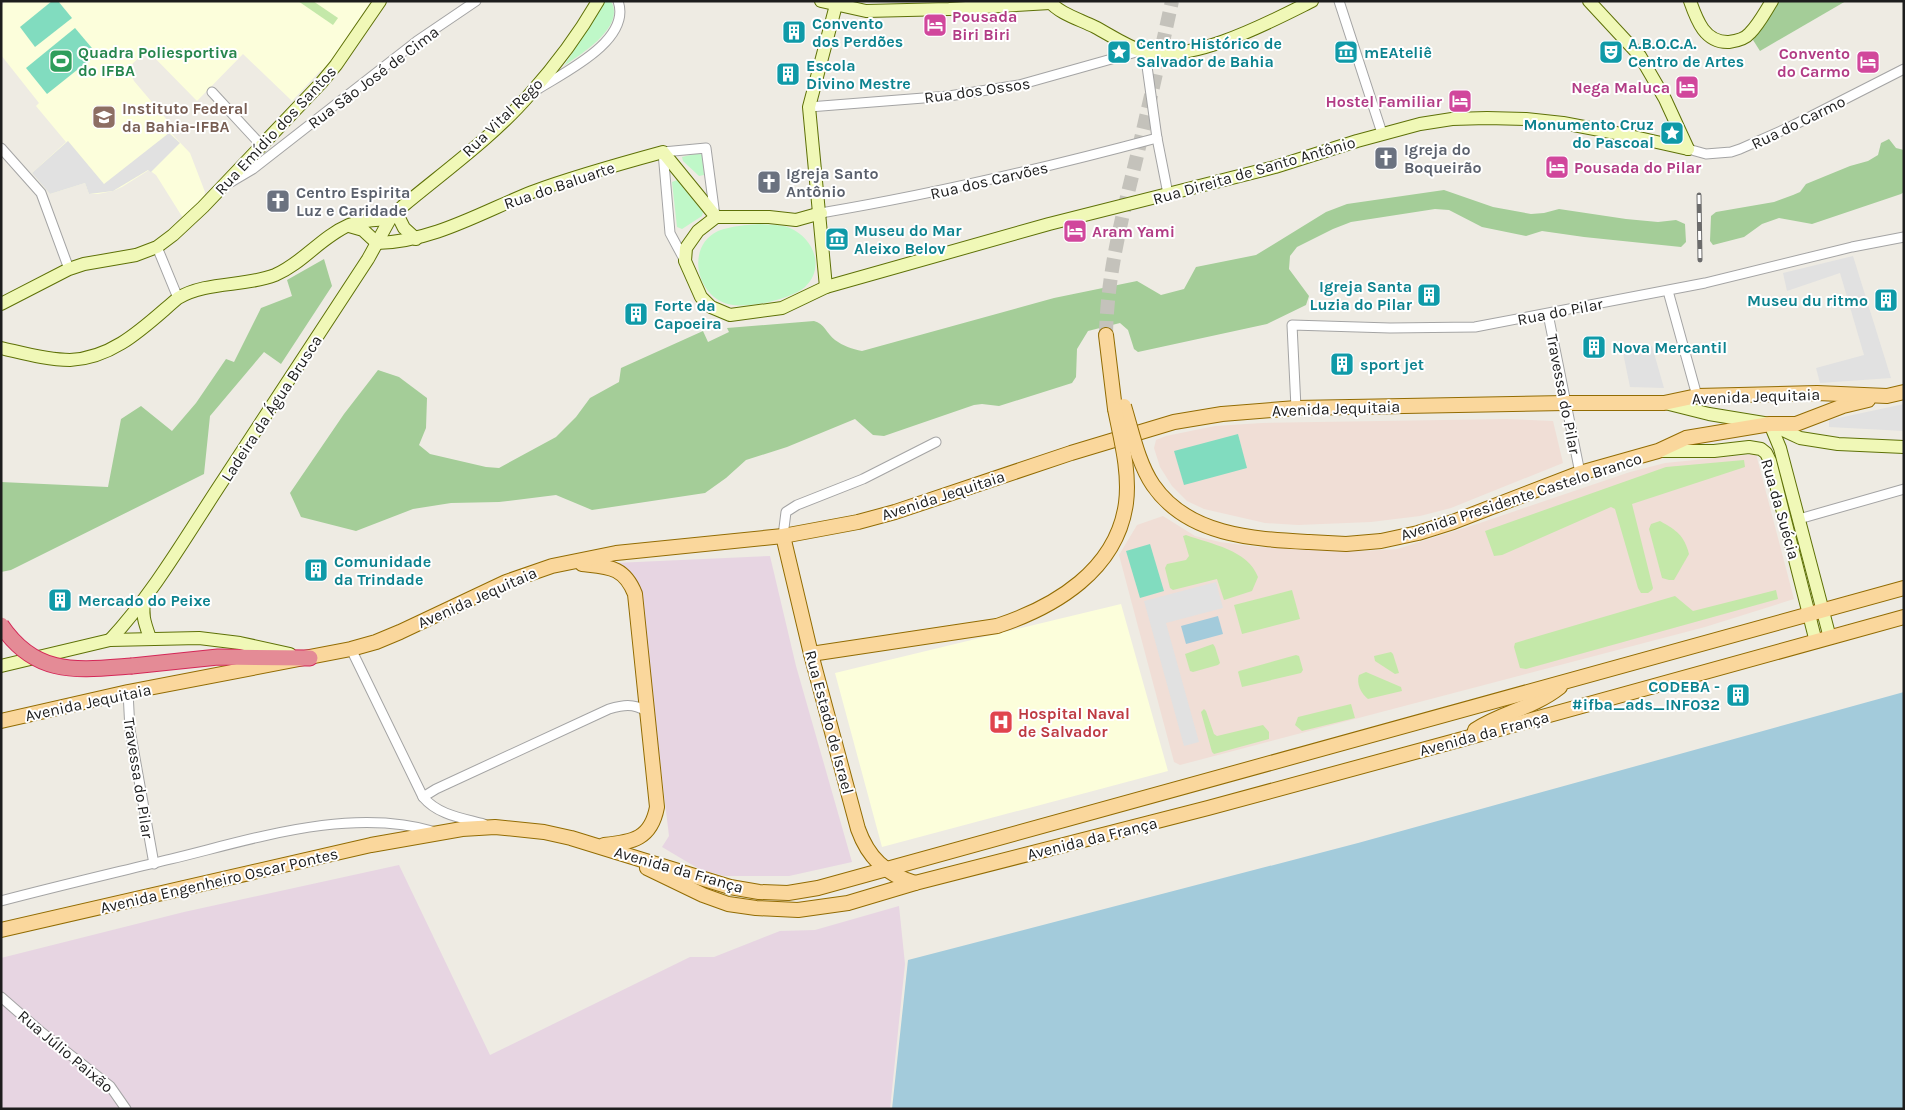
<svg xmlns="http://www.w3.org/2000/svg" width="1905" height="1110" font-family="Karla,sans-serif">
<style>
.industrial{fill:#e7d5e2}
.education{fill:#fcfedb}
.military{fill:#f0ded6}
.grass{fill:#c4e8a9}
.forest{fill:#a4cd98}
.park{fill:#bff8c8}
.pitch{fill:#81dcbf}
.parking{fill:#e1e1e1}
.water{fill:#a3cbdb}
.lines{fill:none;stroke-linecap:round;stroke-linejoin:round}
.primary-tunnel{stroke:#c4c2bb;stroke-width:14;stroke-dasharray:14 7;stroke-linecap:butt}
.street-casing{stroke:#a4a4a4;stroke-width:11}
.secondary-casing{stroke:#5e7107;stroke-width:14}
.primary-casing{stroke:#926c03;stroke-width:16}
.highway-casing{stroke:#d42757;stroke-width:17}
.street{stroke:#fff;stroke-width:9}
.secondary{stroke:#f0f8b7;stroke-width:12}
.primary{stroke:#fad79c;stroke-width:14}
.highway{stroke:#e48b96;stroke-width:15}
.rail-casing{stroke:#6b6b6b;stroke-width:5}
.rail{stroke:#fff;stroke-width:3;stroke-dasharray:9;stroke-linecap:butt}
.primary-bridge-casing{stroke:#926c03;stroke-width:16;stroke-linecap:butt}
.highway-bridge-casing{stroke:#d42757;stroke-width:17;stroke-linecap:butt}
.primary-bridge{stroke:#fad79c;stroke-width:14}
.highway-bridge{stroke:#e48b96;stroke-width:15}
.labels{text-anchor:middle;stroke-width:4;stroke-linejoin:round;paint-order:stroke}
.hotel-label{font-size:16px;font-weight:bold;fill:#b23c85;stroke:#fff;text-anchor:start}
.culture-label{font-size:16px;font-weight:bold;fill:#0d838f;stroke:#fff;text-anchor:start}
.leisure-label{font-size:16px;font-weight:bold;fill:#27864d;stroke:#fff;text-anchor:start}
.street-label{font-size:16px;fill:#1d1d1d;stroke:#fff}
.education-label{font-size:16px;font-weight:bold;fill:#785e54;stroke:#fff;text-anchor:start}
.worship-label{font-size:16px;font-weight:bold;fill:#5b616d;stroke:#fff;text-anchor:start}
.health-label{font-size:16px;font-weight:bold;fill:#be3a42;stroke:#fff;text-anchor:start}
</style>
<rect width="100%" height="100%" fill="#eeebe3"/>
<g class="industrial">
<polygon points="770,556 796,666 852,862 789,876 724,876 699,869 662,847 669,836 639,586 631,574 615,563"/>
<polygon points="399,865 490,1055 690,957 714,957 780,931 815,930 899,906 905,964 890,1109 1,1109 1,958 184,912"/>
</g>
<g class="education">
<polygon points="5,1 371,1 325,71 321,70 292,101 243,54 197,101 147,50 128,68 134,81 173,127 171,133 190,153 205,192 204,197 183,218 156,175 149,170 122,187 113,191 98,194 89,194 85,183 50,194 32,173 66,142 36,106 39,103 1,55 1,7"/>
<polygon points="1121,604 1168,771 882,847 835,673"/>
</g>
<g class="military">
<polygon points="1506,419 1553,421 1563,463 1451,508 1420,516 1371,522 1298,525 1265,523 1204,509 1187,501 1172,486 1160,467 1154,448 1156,440 1166,436 1215,426 1262,423"/>
<polygon points="1756,454 1794,599 1705,627 1180,765 1174,762 1119,555 1137,525 1163,516 1195,536 1220,542 1258,547 1364,551 1397,549 1480,523 1630,472 1665,463"/>
</g>
<g class="grass">
<polygon points="298,1 313,1 338,18 333,25"/>
<polygon points="1744,460 1745,467 1632,504 1653,588 1652,590 1648,593 1641,593 1638,588 1615,509 1611,507 1502,555 1494,556 1485,531 1666,467"/>
<path d="M1660 521C1676 530 1684 535 1689 554L1674 580H1669L1662 578 1649 529 1651 524Z"/>
<path d="M1186 535C1211 544 1248 550 1258 577L1252 591 1224 600 1217 579 1173 590 1170 588 1165 568 1167 564 1186 560 1189 556 1183 536Z"/>
<polygon points="1292,590 1300,619 1242,634 1234,605"/>
<polygon points="1776,590 1778,599 1526,669 1520,668 1514,647 1515,643 1675,596 1693,611"/>
<polygon points="1213,644 1215,647 1220,663 1218,665 1193,672 1190,671 1185,654"/>
<polygon points="1391,652 1393,654 1399,673 1395,674 1375,661 1374,656"/>
<polygon points="1296,655 1299,656 1303,670 1301,673 1242,687 1238,672 1239,671"/>
<path d="M1366 672 1401 687 1402 691 1368 699C1361 694 1356 683 1359 675Z"/>
<polygon points="1351,704 1355,718 1302,731 1295,725 1298,717"/>
<polygon points="1204,709 1206,711 1214,734 1217,736 1263,725 1269,732 1269,739 1214,754 1212,752 1201,712"/>
</g>
<g class="forest">
<polygon points="1778,1 1846,1 1760,51 1753,40"/>
<polygon points="1889,139 1896,148 1904,150 1904,192 1901,194 1812,224 1779,218 1762,224 1744,237 1713,245 1710,241 1711,216 1716,212 1774,202 1793,195 1800,192 1806,184 1850,166 1868,161 1878,155 1881,143"/>
<path d="M1444 190 1493 207 1531 214 1544 213 1559 209 1626 219 1658 222 1676 220 1685 224 1686 242 1681 247 1584 237 1542 231 1526 236 1482 227 1449 210 1435 209 1351 222 1333 229 1297 247 1290 256 1289 269 1309 296 1306 305 1267 324 1138 352 1134 349 1128 330 1120 323 1088 331 1077 349 1076 377 1072 383 999 406 982 404 974 405 884 436 873 435 855 419 787 447 746 460 726 478 705 493 592 510 556 495 499 502 451 503 413 509 356 531 301 517 290 493 344 414 378 370 399 377 427 398 426 428 419 445 430 454 486 467 499 468 556 437 576 417 590 398 619 382 621 368 703 331 708 342 729 332 727 328 814 321C824 323 827 334 835 340 843 346 852 349 862 351L1054 298 1137 281 1161 295 1184 289 1196 267 1256 255 1326 212 1347 204Z"/>
<polygon points="324,259 332,286 281,364 264,352 210,416 204,474 11,570 1,572 1,482 108,487 121,419 141,406 172,431 196,403 226,359 234,362 261,308 292,296 287,280"/>
</g>
<g class="park">
<path d="M605 1H611C626 27 581 54 564 66Z"/>
<polygon points="699,153 702,155 704,175 699,176 683,161 682,157"/>
<polygon points="677,180 703,212 702,216 682,229 677,227 672,182"/>
<path d="M760 224C769 225 781 224 790 228 813 238 826 267 805 287 791 299 751 308 733 305 697 301 684 247 718 231 731 226 747 225 760 224Z"/>
</g>
<g class="pitch">
<polygon points="52,1 58,1 72,18 35,47 20,27"/>
<polygon points="75,28 97,54 47,94 26,68"/>
<polygon points="1238,434 1247,468 1184,485 1174,451"/>
<polygon points="1150,544 1164,591 1140,598 1126,551"/>
</g>
<g class="parking">
<polygon points="169,133 180,143 151,172 148,170 113,191 89,194 85,183 50,194 32,173 68,141 104,184"/>
<polygon points="1853,256 1891,378 1820,383 1816,368 1864,355 1840,273 1787,291 1783,273"/>
<polygon points="1652,346 1664,388 1630,387 1623,353"/>
<polygon points="1904,404 1904,431 1829,427 1829,420"/>
<polygon points="1216,582 1223,608 1166,623 1199,742 1184,746 1144,601"/>
</g>
<g class="water">
<polygon points="1218,616 1223,634 1186,644 1181,626"/>
<polygon points="1904,692 1904,1109 892,1109 908,960 1358,843"/>
</g>
<g class="lines">
<path class="primary-tunnel" d="M1106 335C1107 277 1121 221 1135 164 1148 110 1160 56 1172 1"/>
<g class="street-casing">
<g id="street">
<polyline points="1339,1 1382,133"/>
<polyline points="1145,52 1157,138 1168,194"/>
<path d="M538 89C565 72 632 40 618 1"/>
<polyline points="212,92 262,146"/>
<polyline points="809,107 949,96 1019,85 1140,51"/>
<polyline points="1,148 41,193 69,269"/>
<polyline points="1688,149 1706,154 1731,152 1740,149 1790,127 1904,69"/>
<polyline points="231,182 253,169 417,41 476,1"/>
<path d="M821 213C934 194 1045 168 1157 138"/>
<polyline points="157,247 178,298"/>
<polyline points="685,261 670,233 663,152 706,148 715,216"/>
<polyline points="1668,291 1697,396"/>
<polyline points="1548,314 1580,473"/>
<polyline points="1296,408 1292,325 1390,328 1475,327 1705,283 1852,247 1904,237"/>
<polyline points="1799,519 1904,489"/>
<polyline points="783,536 786,512 797,505 863,479 936,442"/>
<path d="M351 649 423 797C438 815 462 818 484 824"/>
<polyline points="128,692 130,730 154,864"/>
<path d="M423 797 436 789 609 709C623 705 633 703 646 711"/>
<path d="M1 901C58 886 114 873 171 859 254 839 351 806 436 832"/>
<polyline points="1,997 40,1031 110,1086 126,1109"/>
</g>
</g>
<g class="secondary-casing">
<g id="secondary">
<polyline points="821,1 866,11 949,9 1050,3"/>
<path d="M1049 1C1060 14 1079 19 1095 27 1110 35 1126 46 1142 51 1190 65 1270 22 1312 1"/>
<polyline points="1589,1 1640,56 1665,99 1688,149"/>
<path d="M1690 1C1697 21 1705 43 1729 42 1737 41 1745 39 1750 33 1759 24 1765 12 1772 1"/>
<polyline points="396,212 404,228 416,239"/>
<polyline points="821,213 796,220 769,217 716,217 698,231 686,248 685,261 701,297 711,307 730,315 782,308 826,287 1049,224 1275,167 1357,141 1420,124 1452,119 1487,118 1526,119 1563,123 1621,134 1688,149"/>
<polyline points="349,226 363,230 377,243"/>
<path d="M377 243C432 242 482 212 532 192 575 176 619 164 663 152L716 217"/>
<polyline points="826,287 809,107 836,5"/>
<polyline points="1,304 69,269 84,264 136,255 157,247 173,235 203,207 321,83 336,65 380,1"/>
<path d="M1 348C23 353 47 360 70 360 115 358 146 325 178 298 207 281 244 287 275 275 303 263 321 237 349 225 361 220 377 220 390 219"/>
<polyline points="1665,403 1709,414 1770,424 1800,438 1838,444 1904,447"/>
<polyline points="1770,424 1780,448 1830,638"/>
<polyline points="1658,451 1714,451 1749,447 1761,449 1766,453 1770,461 1816,642"/>
<path d="M145 599C141 614 145 624 150 638"/>
<path d="M110 640C152 595 184 540 218 488 268 412 318 335 368 259L390 219 403 206C445 171 494 136 530 94 555 66 579 34 598 1"/>
<polyline points="1,666 110,640 199,638 240,643 290,654"/>
</g>
</g>
<g class="primary-casing">
<g id="primary">
<polyline points="1106,335 1115,409"/>
<path d="M783 536 811 654 858 829C868 857 885 874 915 883"/>
<polyline points="1309,542 1346,544 1381,541 1418,533 1453,522 1580,473 1658,451 1686,438 1770,424 1796,424 1843,406 1868,400"/>
<path d="M582 564C608 567 624 566 635 594L657 807C651 839 633 842 604 845"/>
<polyline points="811,654 997,626"/>
<polyline points="1,721 128,692 351,649 376,642 400,632 506,582 552,566 616,553 783,536 858,522 895,512 1071,453 1174,422 1222,414 1296,408 1565,403 1664,403 1697,396 1817,393 1887,396 1904,392"/>
<path d="M1475 730C1502 712 1532 709 1560 687"/>
<polyline points="647,868 703,895 728,904 756,908 798,910 848,903 915,883 1208,808 1459,740 1904,617"/>
<polyline points="1,930 371,845 462,829 495,827 544,832 571,838 730,887 759,892 788,893 818,888 1904,588"/>
</g>
</g>
<g class="highway-casing">
<polyline id="highway" points="132,666 218,657 310,658"/>
</g>
<use href="#street" class="street"/>
<use href="#secondary" class="secondary"/>
<use href="#primary" class="primary"/>
<use href="#highway" class="highway"/>
<g class="rail-casing">
<polyline id="rail" points="1699,195 1700,260"/>
</g>
<use href="#rail" class="rail"/>
<g class="primary-bridge-casing">
<g id="primary-bridge">
<path d="M1124 406C1132 432 1138 463 1153 485 1188 536 1254 539 1309 542"/>
<path d="M997 626C1055 607 1117 570 1126 503 1130 472 1121 439 1115 409"/>
</g>
</g>
<g class="highway-bridge-casing">
<path id="highway-bridge" d="M1 625C36 677 78 670 132 666"/>
</g>
<use href="#primary-bridge" class="primary-bridge"/>
<use href="#highway-bridge" class="highway-bridge"/>
</g>
<defs>
<g id="hotel-square" transform="scale(1.25)"><rect x="-9" y="-9" width="18" height="18" rx="4" fill="#d1479c" stroke="#fff"/><path d="M-6-4.5h1.5V1H6V5H4.5V3h-9V5H-6ZM-4 0a1.8 1.8 0 1 1 3.6 0ZM.5 0V-2.5h3Q6-2.5 6 0Z" fill="#fff"/></g>
<g id="building-square" transform="scale(1.25)"><rect x="-9" y="-9" width="18" height="18" rx="4" fill="#0f9aa8" stroke="#fff"/><path d="M-4-6H4V6H1V3H-1V6H-4ZM-2.5-4.3h1.7v1.8h-1.7ZM.8-4.3h1.7v1.8H.8ZM-2.5-1h1.7V.8h-1.7ZM.8-1h1.7V.8H.8Z" fill="#fff"/></g>
<g id="sight-square" transform="scale(1.25)"><rect x="-9" y="-9" width="18" height="18" rx="4" fill="#0f9aa8" stroke="#fff"/><path d="M0-6L1.8-2.2L6-1.7L2.9 1.2L3.7 5.4L0 3.3L-3.7 5.4L-2.9 1.2L-6-1.7L-1.8-2.2Z" fill="#fff"/></g>
<g id="museum-square" transform="scale(1.25)"><rect x="-9" y="-9" width="18" height="18" rx="4" fill="#0f9aa8" stroke="#fff"/><path d="M0-6L6-3V-2H-6V-3ZM-5-1h2V3h-2ZM-1-1h2V3h-2ZM3-1h2V3H3ZM-6 4H6V6H-6Z" fill="#fff"/></g>
<g id="theatre-square" transform="scale(1.25)"><rect x="-9" y="-9" width="18" height="18" rx="4" fill="#0f9aa8" stroke="#fff"/><path d="M-5-5.5Q0-4 5-5.5V0Q5 5 0 6Q-5 5-5 0ZM-3.3-2.5H-1v1.5H-3.3ZM1-2.5H3.3v1.5H1ZM-2.8 1Q0 5.5 2.8 1Z" fill="#fff"/></g>
<g id="stadium-square" transform="scale(1.25)"><rect x="-9" y="-9" width="18" height="18" rx="4" fill="#2e9e5b" stroke="#fff"/><path d="M0-5a6.5 5 0 1 0 0 10a6.5 5 0 1 0 0-10ZM-3.5-1.8h7v3.6h-7Z" fill="#fff"/></g>
<g id="university-square" transform="scale(1.25)"><rect x="-9" y="-9" width="18" height="18" rx="4" fill="#8d6e63" stroke="#fff"/><path d="M0-5L7-2L0 1L-7-2ZM-4 1L0 2.5L4 1V4Q0 6-4 4Z" fill="#fff"/></g>
<g id="church-square" transform="scale(1.25)"><rect x="-9" y="-9" width="18" height="18" rx="4" fill="#6b7280" stroke="#fff"/><path d="M-1.2-6h2.4v3.5h3.3v2.4h-3.3V6h-2.4V-.1h-3.3v-2.4h3.3Z" fill="#fff"/></g>
<g id="hospital-square" transform="scale(1.25)"><rect x="-9" y="-9" width="18" height="18" rx="4" fill="#e0444e" stroke="#fff"/><path d="M-5-5h3v3.5h4V-5h3V5h-3V1.5h-4V5h-3Z" fill="#fff"/></g>
</defs>
<g fill-rule="evenodd">
<use href="#hotel-square" x="935" y="25"/>
<use href="#building-square" x="794" y="32"/>
<use href="#sight-square" x="1119" y="52"/>
<use href="#museum-square" x="1346" y="52"/>
<use href="#theatre-square" x="1611" y="52"/>
<use href="#stadium-square" x="61" y="61"/>
<use href="#hotel-square" x="1868" y="62"/>
<use href="#building-square" x="788" y="74"/>
<use href="#hotel-square" x="1687" y="87"/>
<use href="#hotel-square" x="1460" y="101"/>
<use href="#university-square" x="104" y="117"/>
<use href="#sight-square" x="1672" y="133"/>
<use href="#church-square" x="1386" y="158"/>
<use href="#hotel-square" x="1557" y="167"/>
<use href="#church-square" x="769" y="182"/>
<use href="#church-square" x="278" y="201"/>
<use href="#hotel-square" x="1075" y="231"/>
<use href="#museum-square" x="837" y="239"/>
<use href="#building-square" x="1429" y="295"/>
<use href="#building-square" x="1886" y="300"/>
<use href="#building-square" x="636" y="314"/>
<use href="#building-square" x="1594" y="347"/>
<use href="#building-square" x="1342" y="364"/>
<use href="#building-square" x="316" y="570"/>
<use href="#building-square" x="60" y="600"/>
<use href="#building-square" x="1738" y="695"/>
<use href="#hospital-square" x="1001" y="722"/>
</g>
<g class="labels">
<g class="hotel-label">
<text x="952" y="22">Pousada<tspan x="952" dy="18">Biri Biri</tspan></text>
<text x="1850" y="59" text-anchor="end">Convento<tspan x="1850" dy="18">do Carmo</tspan></text>
<text x="1670" y="93" text-anchor="end">Nega Maluca</text>
<text x="1442" y="107" text-anchor="end">Hostel Familiar</text>
<text x="1574" y="173">Pousada do Pilar</text>
<text x="1092" y="237">Aram Yami</text>
</g>
<g class="culture-label">
<text x="812" y="29">Convento<tspan x="812" dy="18">dos Perdões</tspan></text>
<text x="1136" y="49">Centro Histórico de<tspan x="1136" dy="18">Salvador de Bahia</tspan></text>
<text x="1628" y="49">A.B.O.C.A.<tspan x="1628" dy="18">Centro de Artes</tspan></text>
<text x="1364" y="58">mEAteliê</text>
<text x="806" y="71">Escola<tspan x="806" dy="18">Divino Mestre</tspan></text>
<text x="1654" y="130" text-anchor="end">Monumento Cruz<tspan x="1654" dy="18">do Pascoal</tspan></text>
<text x="854" y="236">Museu do Mar<tspan x="854" dy="18">Aleixo Belov</tspan></text>
<text x="1412" y="292" text-anchor="end">Igreja Santa<tspan x="1412" dy="18">Luzia do Pilar</tspan></text>
<text x="1868" y="306" text-anchor="end">Museu du ritmo</text>
<text x="654" y="311">Forte da<tspan x="654" dy="18">Capoeira</tspan></text>
<text x="1612" y="353">Nova Mercantil</text>
<text x="1360" y="370">sport jet</text>
<text x="334" y="567">Comunidade<tspan x="334" dy="18">da Trindade</tspan></text>
<text x="78" y="606">Mercado do Peixe</text>
<text x="1720" y="692" text-anchor="end">CODEBA -<tspan x="1720" dy="18">#ifba_ads_INF032</tspan></text>
</g>
<g class="leisure-label">
<text x="78" y="58">Quadra Poliesportiva<tspan x="78" dy="18">do IFBA</tspan></text>
</g>
<g class="street-label">
<text transform="translate(373 77) rotate(-37)" y="6">Rua São José de Cima</text>
<text transform="translate(977 90) rotate(-8)" y="6">Rua dos Ossos</text>
<text transform="translate(502 117) rotate(-44)" y="6">Rua Vital Rego</text>
<text transform="translate(1798 122) rotate(-26)" y="6">Rua do Carmo</text>
<text transform="translate(275 130) rotate(-47)" y="6">Rua Emídio dos Santos</text>
<text transform="translate(1254 170) rotate(-16)" y="6">Rua Direita de Santo Antônio</text>
<text transform="translate(989 180) rotate(-13)" y="6">Rua dos Carvões</text>
<text transform="translate(559 185) rotate(-19)" y="6">Rua do Baluarte</text>
<text transform="translate(1560 311) rotate(-11)" y="6">Rua do Pilar</text>
<text transform="translate(1564 394) rotate(79)" y="6">Travessa do Pilar</text>
<text transform="translate(1756 396) rotate(-2)" y="6">Avenida Jequitaia</text>
<text transform="translate(271 408) rotate(-57)" y="6">Ladeira da Água Brusca</text>
<text transform="translate(1336 408) rotate(-2)" y="6">Avenida Jequitaia</text>
<text transform="translate(943 495) rotate(-18)" y="6">Avenida Jequitaia</text>
<text transform="translate(1521 496) rotate(-18)" y="6">Avenida Presidente Castelo Branco</text>
<text transform="translate(1781 509) rotate(74)" y="6">Rua da Suécia</text>
<text transform="translate(477 597) rotate(-24)" y="6">Avenida Jequitaia</text>
<text transform="translate(88 702) rotate(-12)" y="6">Avenida Jequitaia</text>
<text transform="translate(830 722) rotate(75)" y="6">Rua Estado de Israel</text>
<text transform="translate(1484 733) rotate(-15)" y="6">Avenida da França</text>
<text transform="translate(139 778) rotate(81)" y="6">Travessa do Pilar</text>
<text transform="translate(1092 838) rotate(-14)" y="6">Avenida da França</text>
<text transform="translate(679 869) rotate(16)" y="6">Avenida da França</text>
<text transform="translate(219 880) rotate(-13)" y="6">Avenida Engenheiro Oscar Pontes</text>
<text transform="translate(66 1051) rotate(40)" y="6">Rua Júlio Paixão</text>
</g>
<g class="education-label">
<text x="122" y="114">Instituto Federal<tspan x="122" dy="18">da Bahia-IFBA</tspan></text>
</g>
<g class="worship-label">
<text x="1404" y="155">Igreja do<tspan x="1404" dy="18">Boqueirão</tspan></text>
<text x="786" y="179">Igreja Santo<tspan x="786" dy="18">Antônio</tspan></text>
<text x="296" y="198">Centro Espirita<tspan x="296" dy="18">Luz e Caridade</tspan></text>
</g>
<g class="health-label">
<text x="1018" y="719">Hospital Naval<tspan x="1018" dy="18">de Salvador</tspan></text>
</g>
</g>
<rect width="1905" height="1110" fill="none" stroke="#1d1d1d" stroke-width="5"/>
</svg>
